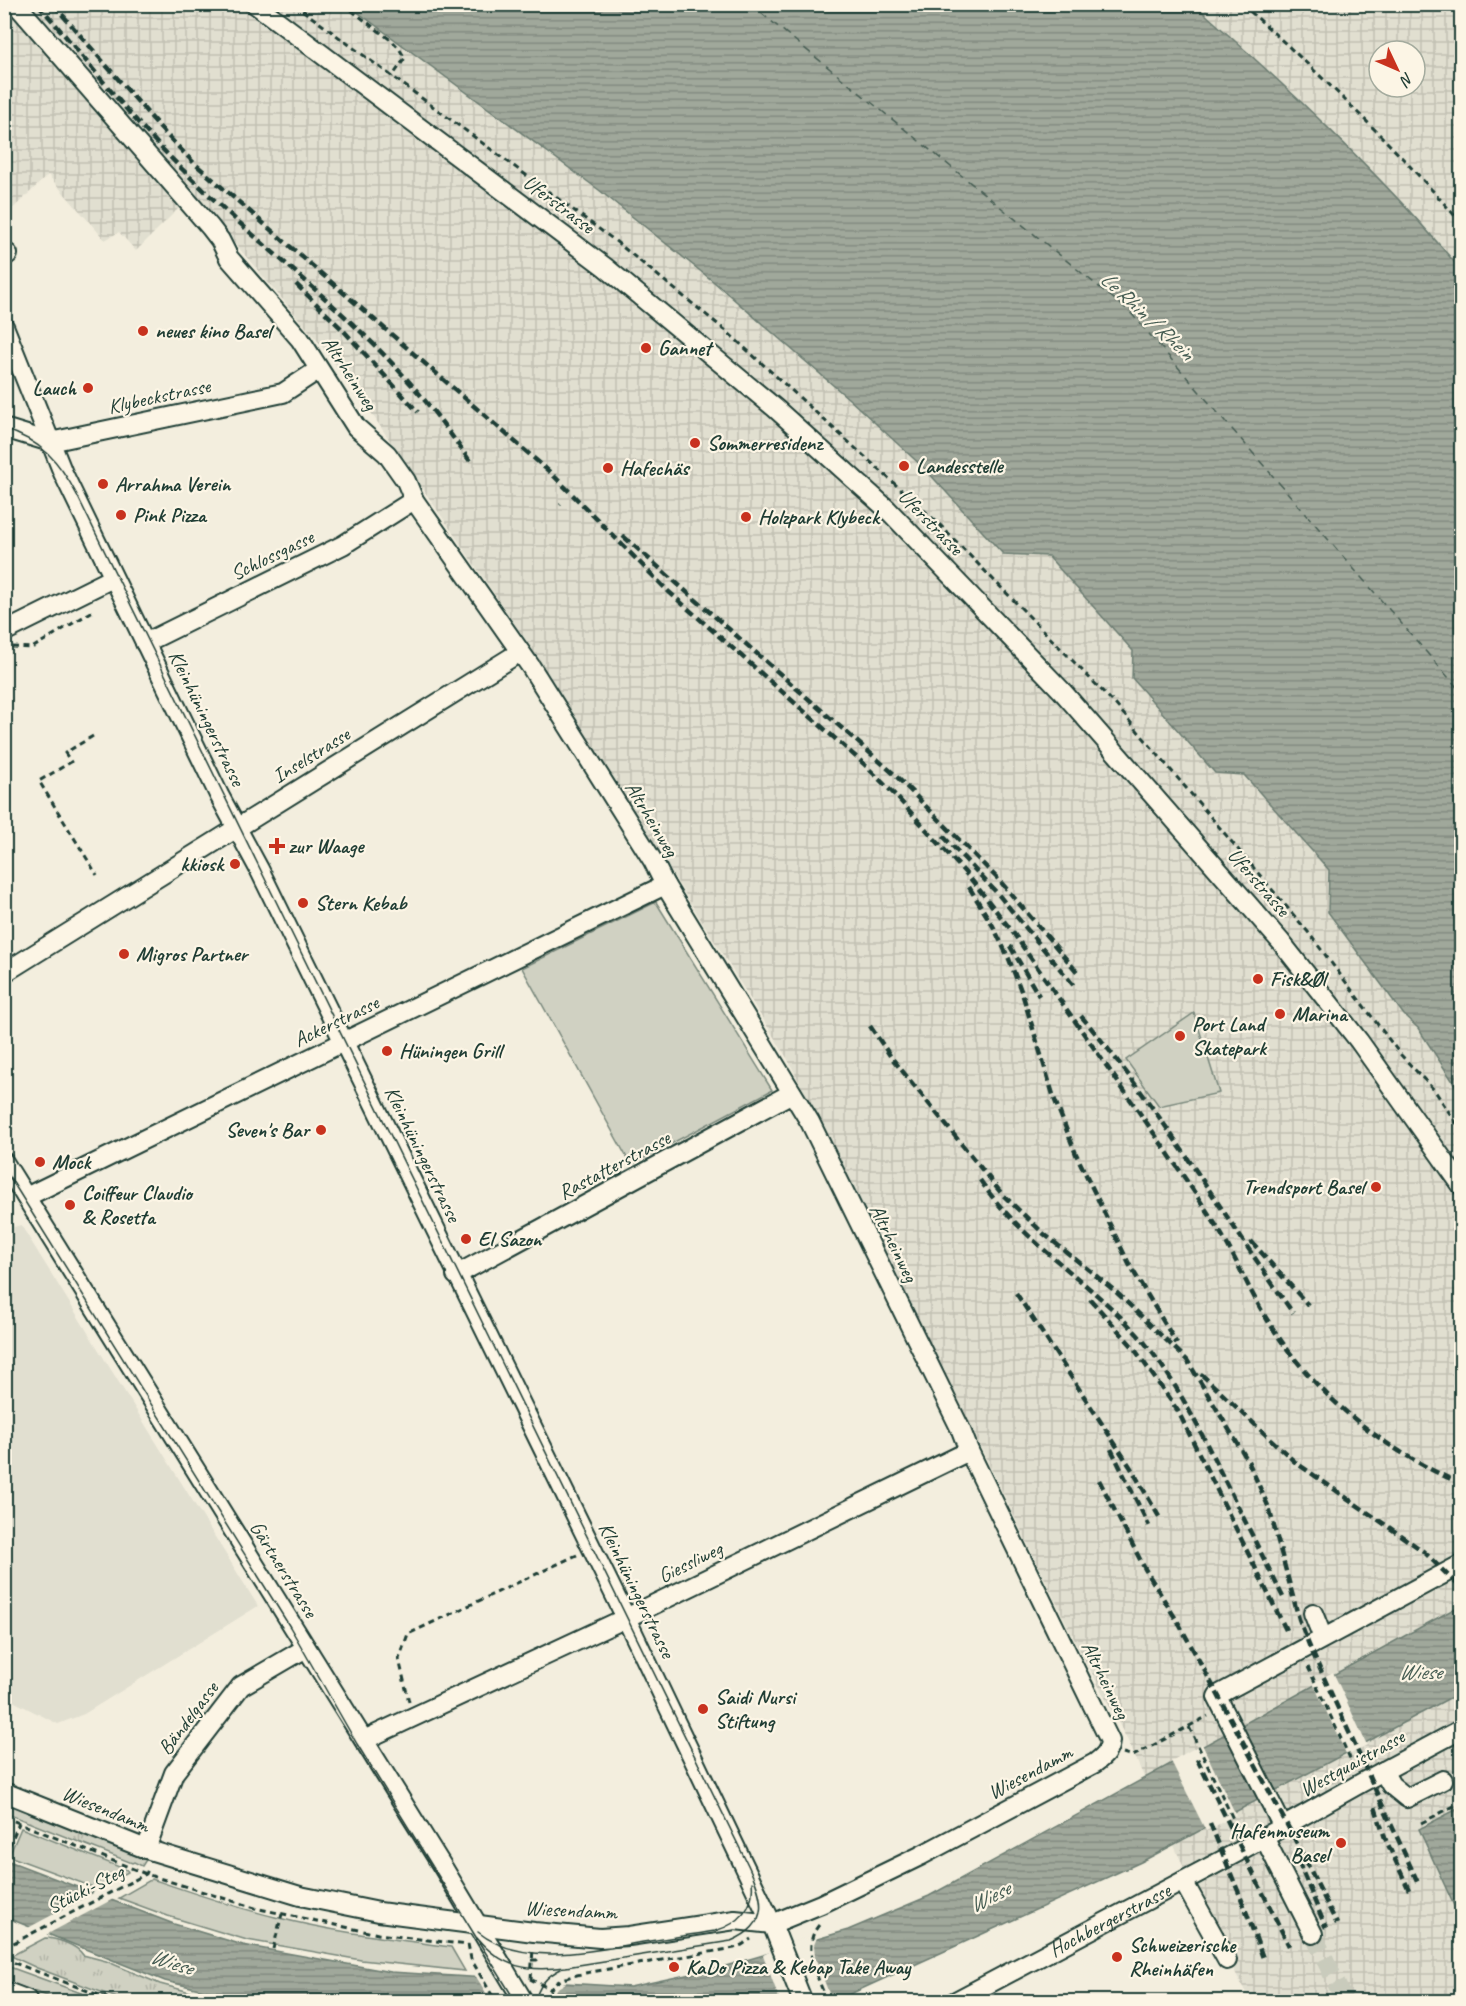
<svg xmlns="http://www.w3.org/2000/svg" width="1466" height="2006" font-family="Caveat,sans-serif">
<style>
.built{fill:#e1dfd0}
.industrial{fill:url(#industrial-grid);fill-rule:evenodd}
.grass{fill:url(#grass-tufts);stroke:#78877b;stroke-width:1.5}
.park{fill:#d0d1c2;stroke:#78877b;stroke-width:1.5}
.water{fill:url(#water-rules);stroke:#6c7d72;stroke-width:1.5}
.pier{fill:#f3eede}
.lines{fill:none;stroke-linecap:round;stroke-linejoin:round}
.ferry{stroke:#465d53;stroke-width:1.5;stroke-dasharray:8 6;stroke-linecap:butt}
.minor-tunnel{stroke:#c9cbbc;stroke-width:18;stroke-dasharray:18 9;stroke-linecap:butt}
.minor-casing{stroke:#1f3d34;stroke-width:22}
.major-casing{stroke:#1f3d34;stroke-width:28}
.path{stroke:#1f3d34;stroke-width:3;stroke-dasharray:6 4.5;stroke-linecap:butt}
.minor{stroke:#fcf5e5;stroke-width:18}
.major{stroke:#fcf5e5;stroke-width:24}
.tram{stroke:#1f3d34;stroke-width:1.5}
.rail{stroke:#1f3d34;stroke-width:4.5;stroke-dasharray:9 4.5;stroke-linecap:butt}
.poi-dot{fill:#c8321e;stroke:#fcf5e5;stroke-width:2}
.labels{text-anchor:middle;stroke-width:4.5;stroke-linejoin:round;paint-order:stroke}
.street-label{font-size:21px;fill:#1f3d34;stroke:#fcf5e5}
.poi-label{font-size:21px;font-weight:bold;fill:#1f3d34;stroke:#fcf5e5;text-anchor:start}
.water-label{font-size:22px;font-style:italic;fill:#465d53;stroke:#fcf5e5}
</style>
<defs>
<pattern id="industrial-grid" width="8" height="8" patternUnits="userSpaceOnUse" patternTransform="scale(1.5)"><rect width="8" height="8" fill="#e1dfd0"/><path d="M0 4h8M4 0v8" fill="none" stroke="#c1c0b3"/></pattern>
<pattern id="grass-tufts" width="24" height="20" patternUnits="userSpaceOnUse" patternTransform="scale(1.5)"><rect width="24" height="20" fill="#d0d1c2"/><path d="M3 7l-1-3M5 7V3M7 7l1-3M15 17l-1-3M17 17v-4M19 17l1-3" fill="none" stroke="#b2b4a7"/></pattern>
<pattern id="water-rules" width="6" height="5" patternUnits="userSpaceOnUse" patternTransform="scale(1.5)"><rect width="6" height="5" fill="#a0a89b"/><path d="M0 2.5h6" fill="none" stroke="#828a7f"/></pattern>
</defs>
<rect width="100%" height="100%" fill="#f3eede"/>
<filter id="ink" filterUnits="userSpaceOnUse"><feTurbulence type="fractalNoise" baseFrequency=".0167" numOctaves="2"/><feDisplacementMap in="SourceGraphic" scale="12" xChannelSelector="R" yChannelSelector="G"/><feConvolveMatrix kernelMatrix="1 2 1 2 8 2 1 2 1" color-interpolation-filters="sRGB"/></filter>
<g filter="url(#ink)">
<polygon class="built" points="5,1212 14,1227 21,1225 258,1606 84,1714 58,1724 5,1697"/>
<g class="industrial">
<polygon points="5,5 348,5 599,190 714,282 804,358 925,469 1003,554 1048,556 1329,870 1328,912 1404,1015 1418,1027 1461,1094 1461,2001 1250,2001 1199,1902 1129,1743 1077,1645 864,1208 787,1058 540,661 363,401 322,346 193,194 136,251 119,232 105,240 48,175 5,216"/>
<path d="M1188 5H1461V270L1438 242ZM1379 51H1415V87H1379Z"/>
</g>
<g class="grass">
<polygon points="4,1802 147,1858 142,1866 134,1862 132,1863 5,1813"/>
<path d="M45 1938C56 1938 77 1945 83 1955L106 1961 160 1984 224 2001H125L37 1968 11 1956Z"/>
</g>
<g class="park">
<polygon points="656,902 772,1090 631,1165 522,968"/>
<polygon points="1194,1013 1219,1093 1159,1106 1126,1060"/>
<polygon points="21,1828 127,1870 128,1872 98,1889 9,1856"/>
<path d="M152 1879C193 1893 233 1907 275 1917 333 1932 392 1939 451 1947L465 1971 361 1960 247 1940 168 1916 119 1898Z"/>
<polygon points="4,1965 103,2001 61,2001 5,1981"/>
</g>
<g class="water">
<path d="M348 5H1195C1288 88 1381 174 1461 270V1094L1418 1028 1404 1015 1328 912 1329 870 1244 775 1215 773 1132 678 1133 651 1048 556 1003 554 925 469 849 399 714 282 599 190Z"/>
<polygon points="1461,1605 1461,1692 1141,1862 835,2001 251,2001 165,1981 5,1917 4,1859 174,1924 243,1945 391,1972 630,1987 719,1968 848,1930 929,1896"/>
<polygon points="1461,1807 1461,1921 1419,1829"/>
</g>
<g class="pier">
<polygon points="1333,1672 1367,1745 1347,1756 1313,1683"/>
<polygon points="1202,1744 1236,1815 1206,1831 1171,1761"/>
<polygon points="97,1891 115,1898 44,1936 26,1929"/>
<polygon points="818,1935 814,1945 815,1957 832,2001 780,2001 763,1955 786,1944"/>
<polygon points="475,1975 552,1979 566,1983 556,1989 552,2001 491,2001"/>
</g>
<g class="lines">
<polyline class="ferry" points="750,4 1130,312 1462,693"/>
<polyline class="minor-tunnel" points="1313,1934 1345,2002"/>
<g class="minor-casing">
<g id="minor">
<polyline points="255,4 605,267 775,408 888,510 1062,691 1281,942 1359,1041 1462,1186"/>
<polyline points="4,257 8,254"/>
<polyline points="4,326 63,473 219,795 259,869 626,1618 772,1924 803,2002"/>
<polyline points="4,428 50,442 283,393 318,370"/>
<polyline points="4,632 113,578"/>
<polyline points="145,643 343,545 414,500"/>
<polyline points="4,973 520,652"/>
<polyline points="4,1162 444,1869 524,2002"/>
<polyline points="26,1197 665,885"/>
<polyline points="456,1275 792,1093"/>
<polyline points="1313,1613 1323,1638"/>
<polyline points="364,1740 626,1618 969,1451"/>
<polyline points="1383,1771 1391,1785 1407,1798 1443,1780"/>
<path d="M4 1792 146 1849 300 1896 379 1912 534 1932 600 1938 629 1936 735 1920 772 1924 821 1904 920 1856 1095 1763C1104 1756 1109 1752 1110 1741L969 1451 961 1430 810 1122 665 885 653 861 531 667 414 500 406 481 387 454 356 427 300 339 229 258 220 240 210 227 16 4"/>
<polyline points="1283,1827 1217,1697 1218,1695 1462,1564"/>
<polyline points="1264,1837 1313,1934"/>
<polyline points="146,1849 174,1773 241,1686 306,1648"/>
<polyline points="1183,1881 1227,1960"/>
<path id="s1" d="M954 2002 1238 1852 1361 1783 1462 1729"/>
</g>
</g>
<g class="major-casing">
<polyline id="major" points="4,1994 25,2002"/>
</g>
<g class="path">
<polyline points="294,4 614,240 725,330 938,523 1115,704 1308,932 1400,1054 1435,1091 1462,1132"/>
<polyline points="343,4 392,41 398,47 405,58 392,77"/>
<path d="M1242 4C1320 74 1394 145 1462 224"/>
<polyline points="560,505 561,504"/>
<polyline points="12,647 32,648 93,611"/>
<polyline points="93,736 65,753 71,762 39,781 97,875"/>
<polyline points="1308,1667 1354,1767"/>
<polyline points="409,1702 399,1659 408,1634 577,1555"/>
<polyline points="1189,1727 1236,1825 1243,1829"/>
<polyline points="1123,1753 1133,1756 1208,1716"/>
<polyline points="4,1817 146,1874 255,1908 378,1934 468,1945"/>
<polyline points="1421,1823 1462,1802"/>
<polyline points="5,1856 19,1823"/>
<path d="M819 1925C800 1947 819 1978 827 2002"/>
<polyline points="468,1944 471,1959 496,2002"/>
<polyline points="4,1948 146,1874 149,1867"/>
<polyline points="273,1949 282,1914"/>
<polyline points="4,1959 117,2002"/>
<polyline points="532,1960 537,1960 539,1958"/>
<polyline points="530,1979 550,1989"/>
<polyline points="531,1979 533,1948"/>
<path d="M547 2002C549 1979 566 1978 585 1973L734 1948 742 1945 751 1939"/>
</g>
<use href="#minor" class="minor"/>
<use href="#major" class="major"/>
<g class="tram">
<path d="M4 429C42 441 59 461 77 495L748 1865C763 1897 772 1924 731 1941L566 1967C528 1972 502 1968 477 1938"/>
<polyline points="4,1168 290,1627 357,1744 516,2002"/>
<path d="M478 1932C523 1968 591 1951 643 1942 667 1938 691 1935 715 1931 739 1924 755 1908 752 1882"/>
<path d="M535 2002C538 1986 546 1976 561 1969"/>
</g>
<g class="rail">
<path d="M38 4C86 59 130 118 182 169 253 240 335 300 402 374 428 402 450 433 472 464"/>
<polyline points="53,4 164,132"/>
<path d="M159 127 194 163 551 473 669 592 864 764 896 796 970 878 1012 931C1073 1020 1137 1107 1197 1196 1208 1213 1219 1229 1228 1246 1243 1274 1256 1304 1274 1330 1318 1398 1387 1452 1462 1484"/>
<polyline points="296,284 343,330 418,412"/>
<polyline points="623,536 894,774 999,880 1079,974"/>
<polyline points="943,836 997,893 1075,987"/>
<polyline points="969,887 993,926 1009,959 1023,996 1054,1098 1076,1154 1129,1264 1177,1344"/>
<polyline points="1010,946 1039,996"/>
<path d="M1081 1016C1160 1108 1223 1215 1293 1313"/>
<polyline points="870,1026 891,1057 1002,1194 1044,1234 1115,1291 1187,1360 1248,1461 1269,1508 1299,1619 1309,1645 1419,1885"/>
<path d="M980 1180C1024 1245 1094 1283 1144 1342 1176 1381 1198 1426 1220 1471 1241 1513 1262 1555 1283 1597"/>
<polyline points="1251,1241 1308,1305"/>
<polyline points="1016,1293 1131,1468 1161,1520"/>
<polyline points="1090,1299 1133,1347 1178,1411 1286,1630"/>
<polyline points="1201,1374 1295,1462 1423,1551 1462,1589"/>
<polyline points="1111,1449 1149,1526"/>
<polyline points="1099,1480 1145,1569 1179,1624 1218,1695 1302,1853 1337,1924"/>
<polyline points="1197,1759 1289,1946"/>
<polyline points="1375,1807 1385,1838 1409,1890"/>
<polyline points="1210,1823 1243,1903 1263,1958"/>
<polyline points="1298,1861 1326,1928"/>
<polyline points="1460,1999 1461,2002"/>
</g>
</g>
</g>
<g class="poi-dot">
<circle cx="143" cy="331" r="6"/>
<circle cx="646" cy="348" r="6"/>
<circle cx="88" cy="388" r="6"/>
<circle cx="695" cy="443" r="6"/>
<circle cx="904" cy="466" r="6"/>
<circle cx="608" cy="468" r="6"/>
<circle cx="103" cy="484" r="6"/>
<circle cx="121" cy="515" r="6"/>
<circle cx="746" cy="517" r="6"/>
<path d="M274 837h6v6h6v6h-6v6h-6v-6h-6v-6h6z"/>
<circle cx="235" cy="864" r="6"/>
<circle cx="303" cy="903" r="6"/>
<circle cx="124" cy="954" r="6"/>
<circle cx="1258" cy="979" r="6"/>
<circle cx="1280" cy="1014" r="6"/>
<circle cx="1180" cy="1036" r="6"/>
<circle cx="387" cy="1051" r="6"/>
<circle cx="321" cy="1130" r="6"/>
<circle cx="40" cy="1162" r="6"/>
<circle cx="1376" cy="1187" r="6"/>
<circle cx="70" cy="1205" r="6"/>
<circle cx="466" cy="1239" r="6"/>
<circle cx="703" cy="1709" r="6"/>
<circle cx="1341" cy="1843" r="6"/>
<circle cx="1117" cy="1957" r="6"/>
<circle cx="674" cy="1967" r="6"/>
</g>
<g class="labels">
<g class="street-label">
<text transform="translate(559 204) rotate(37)" y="7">Uferstrasse</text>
<text transform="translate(350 373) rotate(57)" y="7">Altrheinweg</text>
<text transform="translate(159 396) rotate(-12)" y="7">Klybeckstrasse</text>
<text transform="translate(931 522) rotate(46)" y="7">Uferstrasse</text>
<text transform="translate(272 555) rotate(-26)" y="7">Schlossgasse</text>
<text transform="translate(207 718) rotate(64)" y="7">Kleinhüningerstrasse</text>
<text transform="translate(311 755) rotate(-32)" y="7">Inselstrasse</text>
<text transform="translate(652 819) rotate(59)" y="7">Altrheinweg</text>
<text transform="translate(1259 882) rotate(49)" y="7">Uferstrasse</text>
<text transform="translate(336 1021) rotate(-26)" y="7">Ackerstrasse</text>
<text transform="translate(423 1154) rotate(64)" y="7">Kleinhüningerstrasse</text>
<text transform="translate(614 1165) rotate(-28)" y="7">Rastatterstrasse</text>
<text transform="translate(894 1243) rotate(64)" y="7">Altrheinweg</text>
<text transform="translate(690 1562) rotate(-26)" y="7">Giessliweg</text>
<text transform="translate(284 1569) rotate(58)" y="7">Gärtnerstrasse</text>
<text transform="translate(637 1590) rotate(64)" y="7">Kleinhüningerstrasse</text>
<text transform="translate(1106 1680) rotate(64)" y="7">Altrheinweg</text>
<text transform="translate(188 1718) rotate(-53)" y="7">Bändelgasse</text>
<text transform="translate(1352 1763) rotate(-29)" y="7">Westquaistrasse</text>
<text transform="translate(1030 1772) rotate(-28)" y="7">Wiesendamm</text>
<text transform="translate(106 1809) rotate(22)" y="7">Wiesendamm</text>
<text transform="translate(85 1889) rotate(-27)" y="7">Stücki-Steg</text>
<text transform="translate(571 1910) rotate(3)" y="7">Wiesendamm</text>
<text dy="7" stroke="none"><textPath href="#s1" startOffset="176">Hochbergerstrasse</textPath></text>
</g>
<g class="poi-label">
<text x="155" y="338">neues kino Basel</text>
<text x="658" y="355">Gannet</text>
<text x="76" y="395" text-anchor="end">Lauch</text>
<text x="707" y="450">Sommerresidenz</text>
<text x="916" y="473">Landesstelle</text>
<text x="620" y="475">Hafechäs</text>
<text x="115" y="491">Arrahma Verein</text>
<text x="133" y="522">Pink Pizza</text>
<text x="758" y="524">Holzpark Klybeck</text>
<text x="289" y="853">zur Waage</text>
<text x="223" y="871" text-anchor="end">kkiosk</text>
<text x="315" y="910">Stern Kebab</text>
<text x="136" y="961">Migros Partner</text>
<text x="1270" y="986">Fisk&amp;Øl</text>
<text x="1292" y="1021">Marina</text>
<text x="1192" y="1031">Port Land<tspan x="1192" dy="24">Skatepark</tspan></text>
<text x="399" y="1058">Hüningen Grill</text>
<text x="309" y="1137" text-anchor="end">Seven's Bar</text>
<text x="52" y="1169">Mock</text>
<text x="1364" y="1194" text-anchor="end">Trendsport Basel</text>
<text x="82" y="1200">Coiffeur Claudio<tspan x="82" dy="24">&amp; Rosetta</tspan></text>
<text x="478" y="1246">El Sazon</text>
<text x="715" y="1704">Saidi Nursi<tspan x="715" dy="24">Stiftung</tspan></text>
<text x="1329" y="1838" text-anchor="end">Hafenmuseum<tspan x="1329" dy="24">Basel</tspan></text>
<text x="1129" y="1952">Schweizerische<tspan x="1129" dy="24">Rheinhäfen</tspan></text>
<text x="686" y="1974">KaDo Pizza &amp; Kebap Take Away</text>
</g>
<g class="water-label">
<text transform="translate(1148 315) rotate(43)" y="8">Le Rhin / Rhein</text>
<text x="1420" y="1679">Wiese</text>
<text transform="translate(989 1896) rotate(-27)" y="8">Wiese</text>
<text transform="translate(172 1961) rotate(18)" y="8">Wiese</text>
</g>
</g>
<rect width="1466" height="2006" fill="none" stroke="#fcf5e5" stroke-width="24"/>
<rect x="12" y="12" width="1442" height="1982" fill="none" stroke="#1f3d34" stroke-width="2" filter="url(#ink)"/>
<g transform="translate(1397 69) rotate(134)"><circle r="28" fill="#fcf5e5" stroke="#a4ab9e" stroke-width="1.5"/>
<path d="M0-4.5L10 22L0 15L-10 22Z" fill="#c8321e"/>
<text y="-9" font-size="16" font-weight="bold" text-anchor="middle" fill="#1f3d34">N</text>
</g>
</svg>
